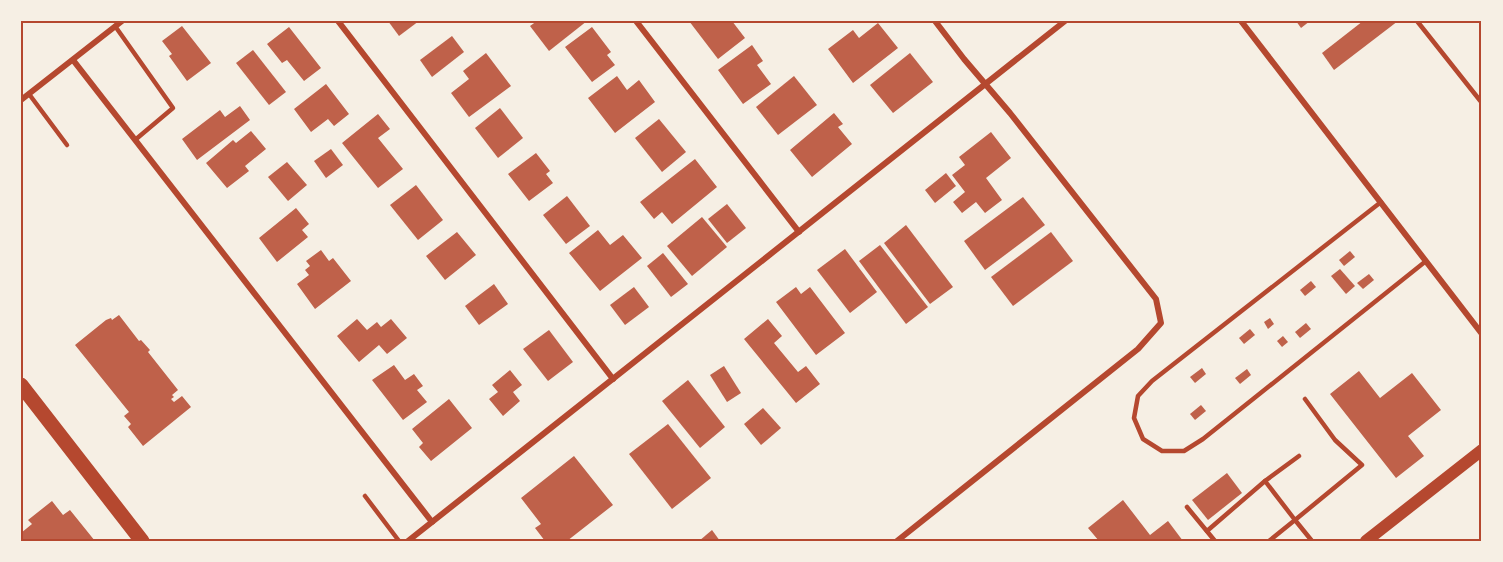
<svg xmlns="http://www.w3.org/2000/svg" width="1503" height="562" font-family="'IBM Plex Serif',serif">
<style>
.building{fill:#bf614a}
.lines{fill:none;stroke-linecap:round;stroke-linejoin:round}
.service{stroke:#b5482f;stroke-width:4.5}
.minor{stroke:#b5482f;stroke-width:6}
.secondary{stroke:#b5482f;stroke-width:12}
.primary{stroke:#b5482f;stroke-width:15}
.neatline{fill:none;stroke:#b5482f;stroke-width:2}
</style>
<rect width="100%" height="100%" fill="#f6efe4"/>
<g class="building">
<polygon points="388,21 419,21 399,36"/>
<polygon points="537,21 587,21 549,51 530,26"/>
<polygon points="689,21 732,21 745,38 718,59"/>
<polygon points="1296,21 1310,21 1301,28"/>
<polygon points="1363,21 1398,21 1334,70 1322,53"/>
<polygon points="878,23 898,48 853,83 828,49 853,30 859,38"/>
<polygon points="182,26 211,63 187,81 169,56 172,54 162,41"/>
<polygon points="289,27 321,68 304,81 287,60 282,63 267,44"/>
<polygon points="592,27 611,52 607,55 615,65 592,82 565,47"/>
<polygon points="452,36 464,52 432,77 420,60"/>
<polygon points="752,45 763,61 757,65 771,84 743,104 718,70"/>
<polygon points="253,50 286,92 269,105 236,63"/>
<polygon points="486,53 511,86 469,117 451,93 469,79 463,71"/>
<polygon points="910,53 933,82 893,113 870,85"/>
<polygon points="617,76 627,90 639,80 655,102 615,133 588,98"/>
<polygon points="794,76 817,105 778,135 756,107"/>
<polygon points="326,84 349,114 334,126 328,119 311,132 294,109"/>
<polygon points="240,106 250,120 197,160 182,139 220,110 225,117"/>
<polygon points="500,108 523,138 498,158 475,128"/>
<polygon points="834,113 843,124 838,127 852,144 812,177 790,150"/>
<polygon points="378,114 390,129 378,138 403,169 378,188 342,143"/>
<polygon points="659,119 686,152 662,172 635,138"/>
<polygon points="251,131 266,149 245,166 249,171 227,188 206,163 233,140 236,143"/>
<polygon points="991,132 1011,158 986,178 1002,200 985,213 976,202 962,213 953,202 965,192 952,175 965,165 959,157"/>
<polygon points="331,149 343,165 326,178 314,161"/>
<polygon points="536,153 550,171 546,174 553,183 529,201 508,174"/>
<polygon points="695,159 717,187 672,224 662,212 654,219 640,202"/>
<polygon points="287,162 307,185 288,201 268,177"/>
<polygon points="946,173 956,186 935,203 925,190"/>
<polygon points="416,185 443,220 418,240 390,205"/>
<polygon points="567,196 590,226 566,244 543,215"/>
<polygon points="1023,197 1045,225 985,270 964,241"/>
<polygon points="727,204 746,228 727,243 708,219"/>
<polygon points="296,208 309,224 302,230 308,237 277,262 259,238"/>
<polygon points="702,217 727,247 692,276 667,246"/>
<polygon points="906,225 953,287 930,304 884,243"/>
<polygon points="598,230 610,245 623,235 642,258 600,291 569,253"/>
<polygon points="457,232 476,255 445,280 426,256"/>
<polygon points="1051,232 1073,261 1013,306 991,277"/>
<polygon points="880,245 928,307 906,324 859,261"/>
<polygon points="845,249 877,292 850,313 817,270"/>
<polygon points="321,250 329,261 333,258 351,281 315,309 297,284 309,275 305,270 310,266 306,261"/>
<polygon points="1350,251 1355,257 1344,266 1339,260"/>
<polygon points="663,253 688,284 671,297 647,266"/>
<polygon points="1340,269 1355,286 1346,294 1331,276"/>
<polygon points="1369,274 1374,280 1363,289 1357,283"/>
<polygon points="1311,281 1316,287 1305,296 1300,290"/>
<polygon points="494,284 508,304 479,325 465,306"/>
<polygon points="634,287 649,307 625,325 610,305"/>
<polygon points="796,287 801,294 810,287 845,333 816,355 776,302"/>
<polygon points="119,315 139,341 141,340 150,350 148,352 178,390 172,395 174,397 171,399 174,402 182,396 191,407 143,446 128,427 131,424 124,416 129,412 75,345 106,320 111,318 112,320"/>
<polygon points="1270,318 1274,324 1268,329 1264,322"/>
<polygon points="357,319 367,330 377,322 381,327 391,319 407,338 387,354 379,345 359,362 337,336"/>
<polygon points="768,319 782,336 774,343 798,372 806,366 820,384 796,403 744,339"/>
<polygon points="1306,323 1311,329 1300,338 1295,332"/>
<polygon points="1250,329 1255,335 1244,344 1239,338"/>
<polygon points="549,330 573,362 548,381 523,349"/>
<polygon points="1283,336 1288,342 1282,347 1277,341"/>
<polygon points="394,365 405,380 414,374 423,386 417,390 427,402 403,420 372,380"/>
<polygon points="724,366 741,393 727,402 710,375"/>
<polygon points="1202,368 1206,374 1195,383 1190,377"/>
<polygon points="1247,369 1251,375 1240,384 1235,378"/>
<polygon points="510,370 522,385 513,392 520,401 503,416 489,399 498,392 492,385"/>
<polygon points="1359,371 1380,398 1412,373 1441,410 1408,436 1424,456 1396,478 1330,394"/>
<polygon points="688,380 725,427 700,448 662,401"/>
<polygon points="449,399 472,428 431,461 419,447 423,443 412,429"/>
<polygon points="1201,405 1206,411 1195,420 1190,414"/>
<polygon points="763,408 781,428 761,445 744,424"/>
<polygon points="668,424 711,478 672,509 629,454"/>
<polygon points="574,456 613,505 567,541 555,541 553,539 550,541 545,541 535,528 541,524 521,498"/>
<polygon points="1227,473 1242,493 1208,520 1192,500"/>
<polygon points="1123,500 1150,535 1168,521 1183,541 1099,541 1088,528"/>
<polygon points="52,501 63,515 70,510 95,541 21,541 21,533 32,524 28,520"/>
<polygon points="712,530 720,541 699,541"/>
</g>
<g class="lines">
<g class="service">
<polyline points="1417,21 1482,103"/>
<polyline points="115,26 173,108 135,140"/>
<polyline points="29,94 67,145"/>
<polyline points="1381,202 1152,381 1138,396 1134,418 1143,439 1162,451 1184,451 1203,439 1426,261"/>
<polyline points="1305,399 1335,440 1362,465 1295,520 1312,541"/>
<polyline points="1265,481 1295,520 1269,541"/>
<polyline points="365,496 399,541"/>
<polyline points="1187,507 1215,541"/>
<polyline points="1207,531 1265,481 1299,456"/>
</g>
<g class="minor">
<polyline points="338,21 613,379"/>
<polyline points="636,21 799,232"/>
<polyline points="1241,21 1482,334"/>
<polyline points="73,60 432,522"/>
<polyline points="21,100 122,21"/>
<polyline points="408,541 1065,21"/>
<polyline points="897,541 1138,349 1161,323 1156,299 1010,113 964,59 935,21"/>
</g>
<polyline class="secondary" points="1366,541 1482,450"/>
<polyline class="primary" points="21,385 142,541"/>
</g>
<rect width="1503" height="562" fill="none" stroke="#f6efe4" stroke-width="45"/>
<rect x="22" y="22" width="1458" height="518" class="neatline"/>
</svg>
